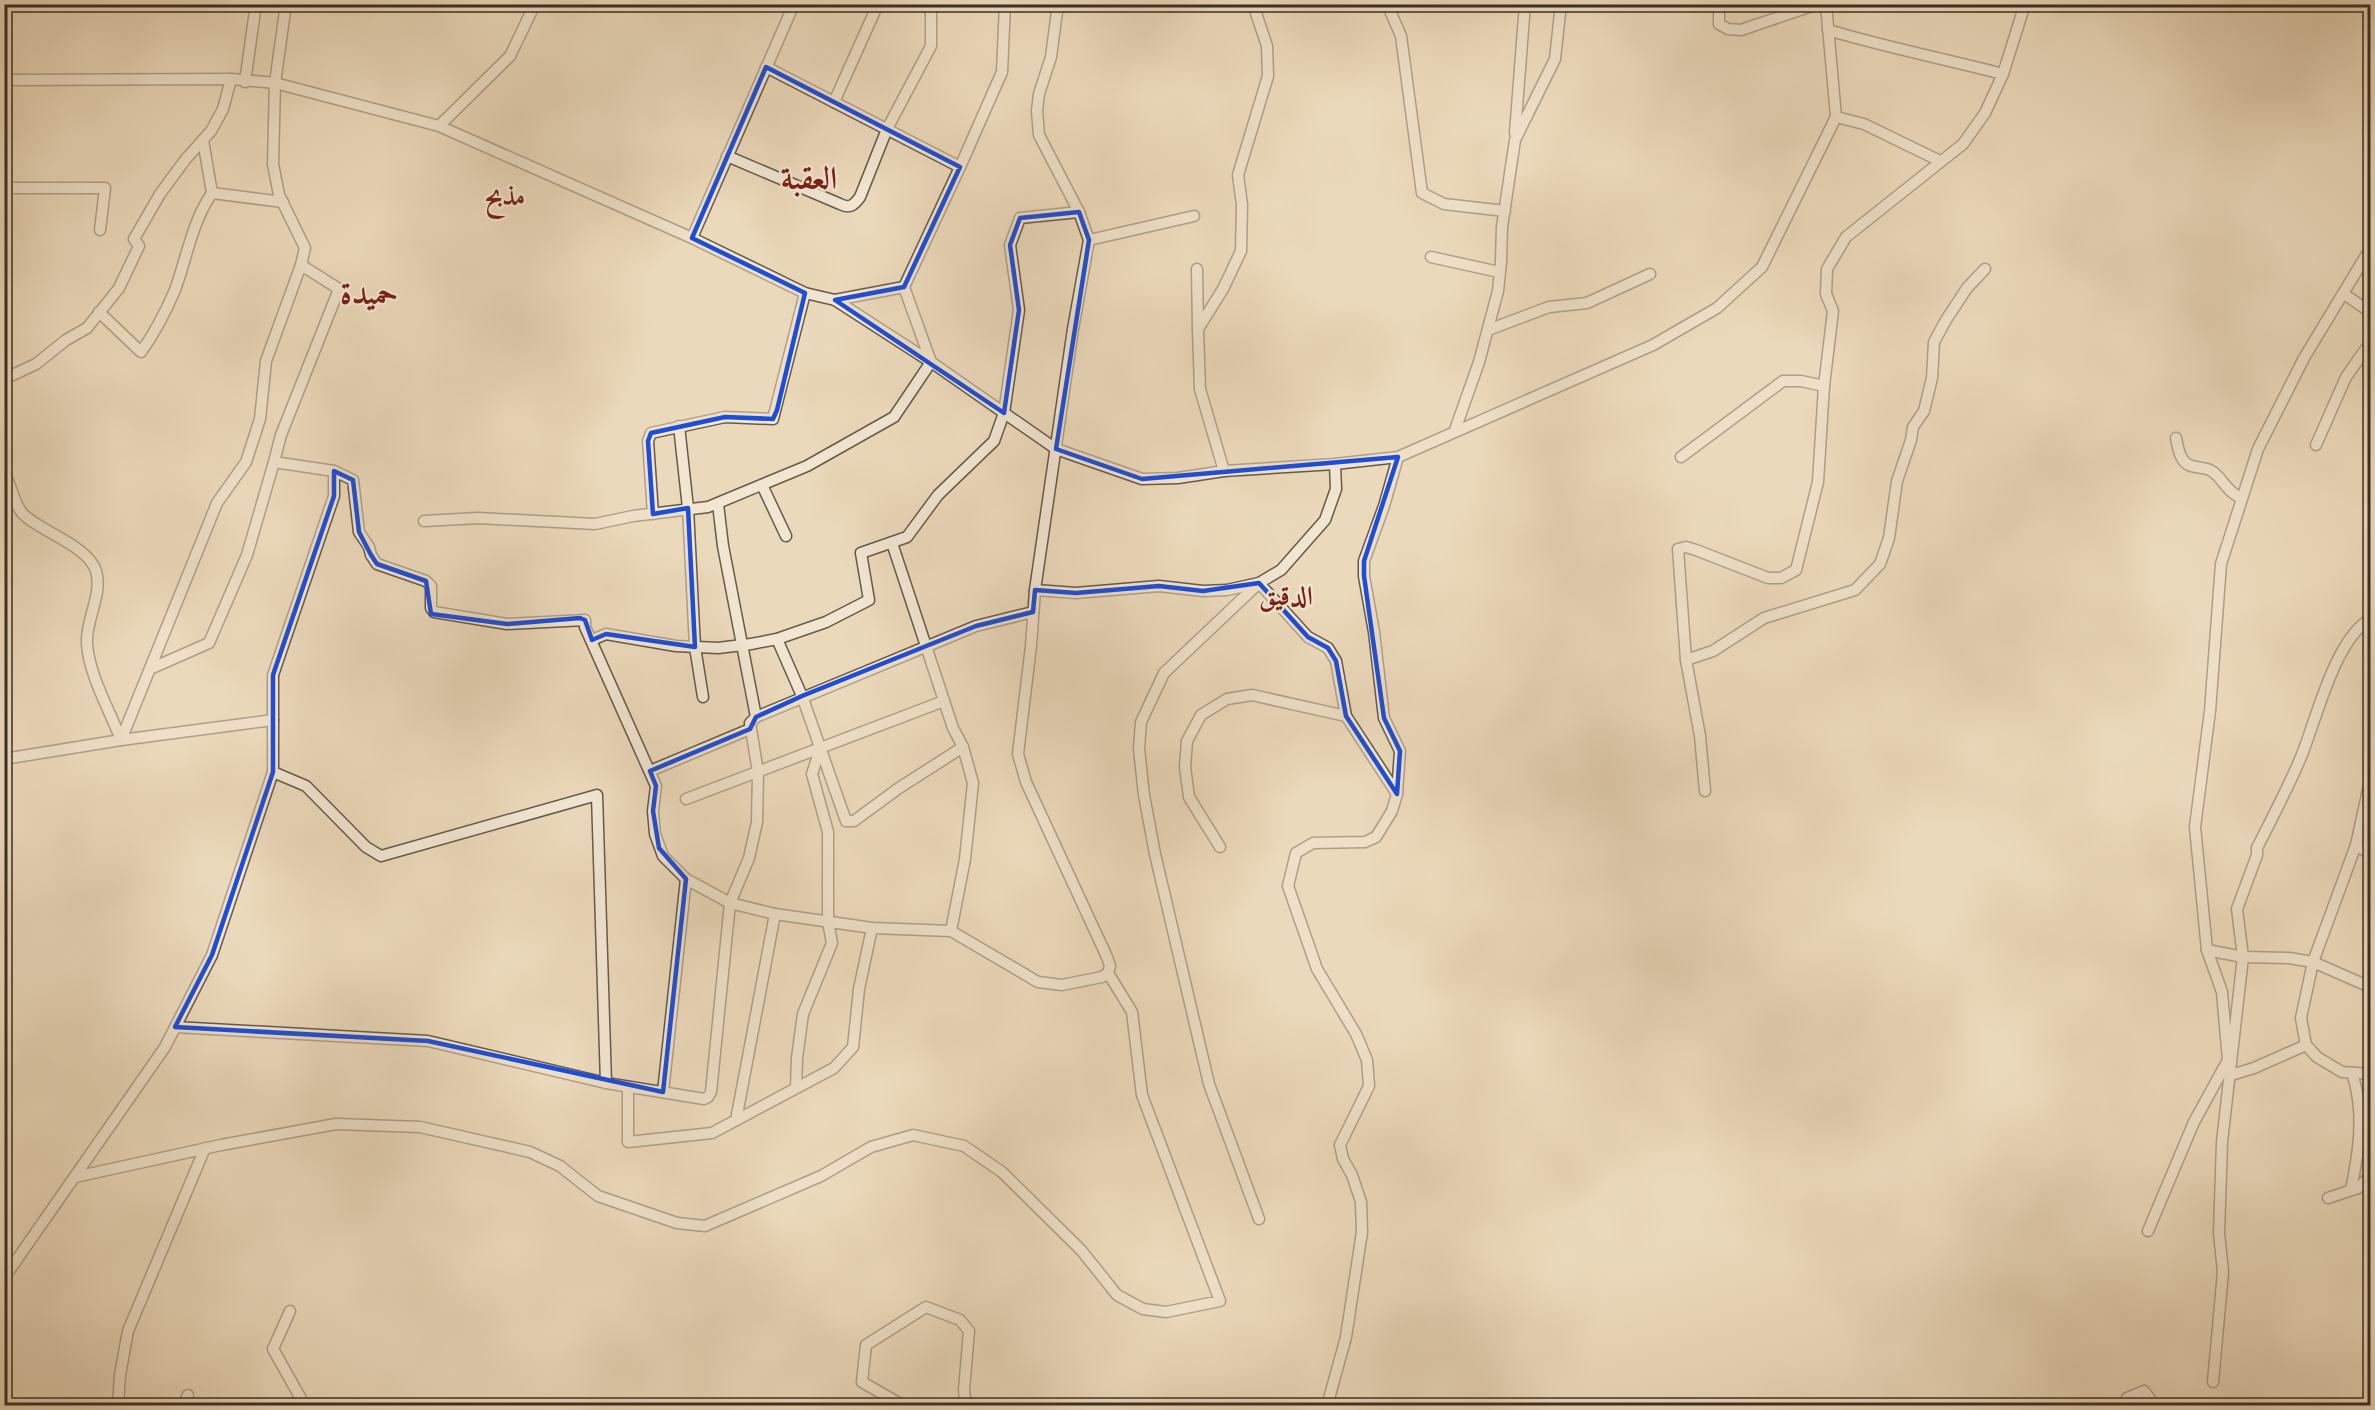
<svg xmlns="http://www.w3.org/2000/svg" width="2375" height="1410" font-family="'Sorts Mill Goudy',Amiri,serif">
<style>
.lines{fill:none;stroke-linecap:round;stroke-linejoin:round}
.street-casing{stroke:#675a49;stroke-width:13}
.street{stroke:#f2e6d3;stroke-width:10}
.marked{fill:none;stroke:#1d4ed8;stroke-width:4.5;stroke-linejoin:round}
.labels{text-anchor:middle;stroke-width:4.5;stroke-linejoin:round;paint-order:stroke}
.neighbourhood-label{font-size:27px;font-weight:bold;fill:#7a1f14;stroke:#f2e6d3}
.district-label{font-size:32px;font-weight:bold;fill:#7a1f14;stroke:#f2e6d3}
</style>
<rect width="100%" height="100%" fill="#ebd9bb"/>
<filter id="stains"><feTurbulence type="fractalNoise" baseFrequency=".00333" numOctaves="4"/><feColorMatrix values="0 0 0 0 .2 0 0 0 0 .09 0 0 0 0 .02 0 0 0 .5 -.17"/></filter>
<radialGradient id="worn" r=".72"><stop offset=".6" stop-color="#630" stop-opacity="0"/><stop offset="1" stop-color="#630" stop-opacity=".3"/></radialGradient>
<g class="lines">
<g class="street-casing">
<g id="street">
<polyline points="1387,4 1401,36 1422,193 1444,204 1505,211"/>
<polyline points="1719,4 1719,24 1728,29 1741,30 1818,4"/>
<path d="M1828 30C1885 47 1945 59 2003 74"/>
<polyline points="766,67 960,167"/>
<polyline points="4,80 231,79 275,83 439,126 692,238 805,293 835,300 931,362 1056,449 1142,479 1178,478 1224,471 1335,464 1398,457 1653,345 1717,308 1762,267 1836,117 1826,4"/>
<polyline points="245,82 256,4"/>
<polyline points="834,102 878,4"/>
<polyline points="1836,117 1864,124 1940,161"/>
<polyline points="439,126 510,56 535,4"/>
<polyline points="1515,133 1525,4"/>
<polyline points="203,140 212,193 283,202"/>
<path d="M727 156 840 204C850 209 854 205 860 197L887 129 931 46V4"/>
<polyline points="4,188 105,188 100,230"/>
<polyline points="692,238 794,4"/>
<polyline points="1089,240 1194,216"/>
<polyline points="1431,257 1499,272"/>
<polyline points="1197,269 1198,329"/>
<polyline points="904,287 960,167 1002,72 1005,4"/>
<polyline points="2344,294 2370,312"/>
<path d="M99 312 141 352C154 334 166 311 175 290 187 257 192 222 212 193"/>
<polyline points="1488,330 1549,307 1587,303 1650,274"/>
<polyline points="4,379 36,364 66,340 87,328 119,288 139,246 134,239 160,194 185,160 211,131 223,109 231,79"/>
<polyline points="679,426 688,508 695,647 703,697"/>
<polyline points="1455,430 1479,362 1498,291 1501,262 1502,227 1515,140 1555,59 1561,4"/>
<path d="M2176 438C2178 447 2179 458 2187 464 2193 468 2203 467 2210 470 2223 477 2224 490 2241 498"/>
<polyline points="2316,445 2346,377 2370,343"/>
<polyline points="1681,457 1783,381 1801,381 1824,386"/>
<polyline points="334,471 353,480 359,532 369,547 371,555 377,564 426,581 431,586 431,608 434,612 507,624 585,620 585,627 656,786 653,811 655,834 663,856 686,879 730,903 775,914 872,928 951,931 1038,982 1062,985 1102,977 1108,973"/>
<polyline points="1224,471 1200,389 1198,329 1223,289 1241,251 1242,205 1238,175 1268,76 1267,46 1253,4"/>
<path d="M4 473C12 485 14 506 24 515 42 532 88 546 96 571 103 595 85 621 87 644 89 675 110 711 121 740L4 759"/>
<polyline points="762,485 786,536"/>
<polyline points="718,504 723,546 756,717"/>
<polyline points="653,514 648,441 651,433 725,417 773,419 805,293"/>
<polyline points="424,521 478,518 595,524 633,516 708,507 807,466 894,417 931,362 904,287 835,300"/>
<polyline points="892,543 953,728 963,747 973,783 965,859 951,931"/>
<polyline points="1035,590 1076,593 1159,586 1203,591 1227,590 1259,583 1281,570 1325,520 1336,489 1335,464"/>
<polyline points="777,639 802,696 846,821 854,821 899,788 963,747"/>
<polyline points="592,640 606,634 676,646 718,648 751,644 777,639 826,622 869,600 861,553 907,537 938,495 994,441 1004,413 1019,310 1010,245 1020,218 1079,212"/>
<polyline points="1686,660 1713,651 1764,618 1855,590 1880,564 1889,538 1897,481 1911,440 1913,427 1924,411 1932,378 1934,342 1946,320 1967,288 1985,269"/>
<polyline points="150,669 209,643 247,555 274,462"/>
<polyline points="1346,716 1397,794"/>
<polyline points="273,720 121,740 217,503 246,462 260,419 266,361 301,265 305,248 279,195 273,164 275,83 286,4"/>
<polyline points="650,771 750,729"/>
<polyline points="273,772 306,786 366,847 381,856 597,795 606,1083"/>
<polyline points="1705,791 1700,736 1686,660 1678,549 1686,547 1696,550 1768,578 1781,578 1796,570 1818,482 1824,386 1833,311 1826,294 1827,269 1846,237 1963,144 1985,113 2003,74 2025,4"/>
<polyline points="686,799 944,701"/>
<polyline points="2356,845 2370,854"/>
<polyline points="1220,847 1189,797 1185,767 1187,741 1201,715 1227,699 1252,695 1346,716 1336,661 1328,648 1308,637 1259,583 1164,673 1141,722 1139,749 1144,795 1155,854 1209,1084 1259,1219"/>
<path d="M2207 950 2243 957 2237 909 2257 855V848C2272 818 2288 788 2301 757 2317 718 2334 641 2370 619"/>
<polyline points="2370,987 2313,962 2301,1018 2306,1045 2317,1057 2342,1072 2370,1074"/>
<polyline points="175,1027 428,1041 606,1083 704,1099 708,1097 711,1092 730,903 749,858 757,822 758,772 750,723 756,717 976,626 1033,612"/>
<polyline points="2231,1075 2254,1068 2306,1045"/>
<polyline points="628,1087 628,1142 712,1133 834,1068 853,1047 859,989 872,928"/>
<polyline points="796,1087 797,1058 803,1014 832,943 828,922 828,832 812,774 821,746"/>
<polyline points="663,1092 686,879"/>
<polyline points="736,1120 775,914"/>
<polyline points="75,1177 221,1145 336,1124 420,1127 530,1152 560,1166 598,1196 677,1223 705,1226 821,1176 871,1147 913,1135 964,1146 1002,1172 1081,1250 1117,1295 1143,1309 1166,1312 1220,1301 1142,1095 1132,1012 1108,973 1110,966 1107,957 1026,782 1018,754 1031,646 1035,590 1073,329 1089,240 1079,212 1039,135 1037,111 1039,94 1051,57 1058,4"/>
<path d="M2351 1190C2359 1150 2365 1112 2352 1073"/>
<polyline points="2328,1198 2358,1188 2370,1176"/>
<polyline points="2148,1231 2194,1122 2228,1060 2222,992 2207,950 2195,827 2210,711 2221,564 2258,449 2304,358 2370,249"/>
<polyline points="4,1278 165,1047 212,955 273,772 273,675 334,496 334,471 274,462 281,435 339,289 301,265"/>
<polyline points="290,1311 273,1349 305,1406"/>
<polyline points="2213,1382 2223,1272 2219,1233 2222,1142 2243,957 2289,958 2313,962 2356,845 2370,781"/>
<polyline points="118,1406 120,1375 128,1331 205,1148"/>
<polyline points="183,1406 188,1395"/>
<polyline points="904,1406 862,1382 866,1345 926,1307 960,1320 969,1331 964,1390 965,1400 973,1406"/>
<polyline points="1327,1406 1346,1337 1362,1232 1361,1202 1352,1175 1343,1159 1340,1145 1369,1086 1367,1060 1356,1034 1317,969 1288,886 1296,853 1313,843 1365,842 1376,837 1392,811 1397,794 1400,751 1384,718 1374,632 1364,576 1364,561 1384,506 1398,457"/>
<polyline points="2126,1406 2127,1398 2144,1391 2155,1406"/>
</g>
</g>
<use href="#street" class="street"/>
</g>
<path d="M0 0H2375V1410H0ZM766 67 960 167 904 287 835 300 1004 413 1019 310 1010 245 1020 218 1079 212 1089 240 1056 449 1142 479 1398 457 1364 561V576L1384 718 1400 751 1397 794 1346 716 1336 661 1328 648 1308 637 1259 583 1203 591 1159 586 1076 593 1035 590 1033 612 976 626 802 696 756 717 750 729 650 771 656 786 653 811 659 848 686 879 663 1092 428 1041 175 1027 212 955 273 772V675L334 496V471L353 480 359 532 371 555 377 564 426 581 431 614 507 624 580 618 585 620 592 640 606 634 695 647 688 508 653 514 648 441 651 433 725 417 773 419 777 410 805 293 692 238Z" fill="#ebd9bb" fill-opacity=".55" fill-rule="evenodd"/>
<path class="marked" d="M766 67 960 167 904 287 835 300 1004 413 1019 310 1010 245 1020 218 1079 212 1089 240 1056 449 1142 479 1398 457 1364 561V576L1384 718 1400 751 1397 794 1346 716 1336 661 1328 648 1308 637 1259 583 1203 591 1159 586 1076 593 1035 590 1033 612 976 626 802 696 756 717 750 729 650 771 656 786 653 811 659 848 686 879 663 1092 428 1041 175 1027 212 955 273 772V675L334 496V471L353 480 359 532 371 555 377 564 426 581 431 614 507 624 580 618 585 620 592 640 606 634 695 647 688 508 653 514 648 441 651 433 725 417 773 419 777 410 805 293 692 238Z"/>
<g class="labels">
<g class="neighbourhood-label">
<text x="505" y="205">مذبح</text>
<text x="1286" y="605">الدقيق</text>
</g>
<g class="district-label">
<text x="809" y="189">العقبة</text>
<text x="369" y="304">حميدة</text>
</g>
</g>
<rect width="2375" height="1410" fill="none" stroke="#ebd9bb" stroke-width="24"/>
<rect x="6" y="6" width="2363" height="1398" fill="none" stroke="#3b2f23" stroke-width="3"/>
<rect x="12" y="12" width="2351" height="1386" fill="none" stroke="#3b2f23" stroke-width="1.5"/>
<rect width="100%" height="100%" filter="url(#stains)"/>
<rect width="100%" height="100%" fill="url(#worn)"/>
</svg>
